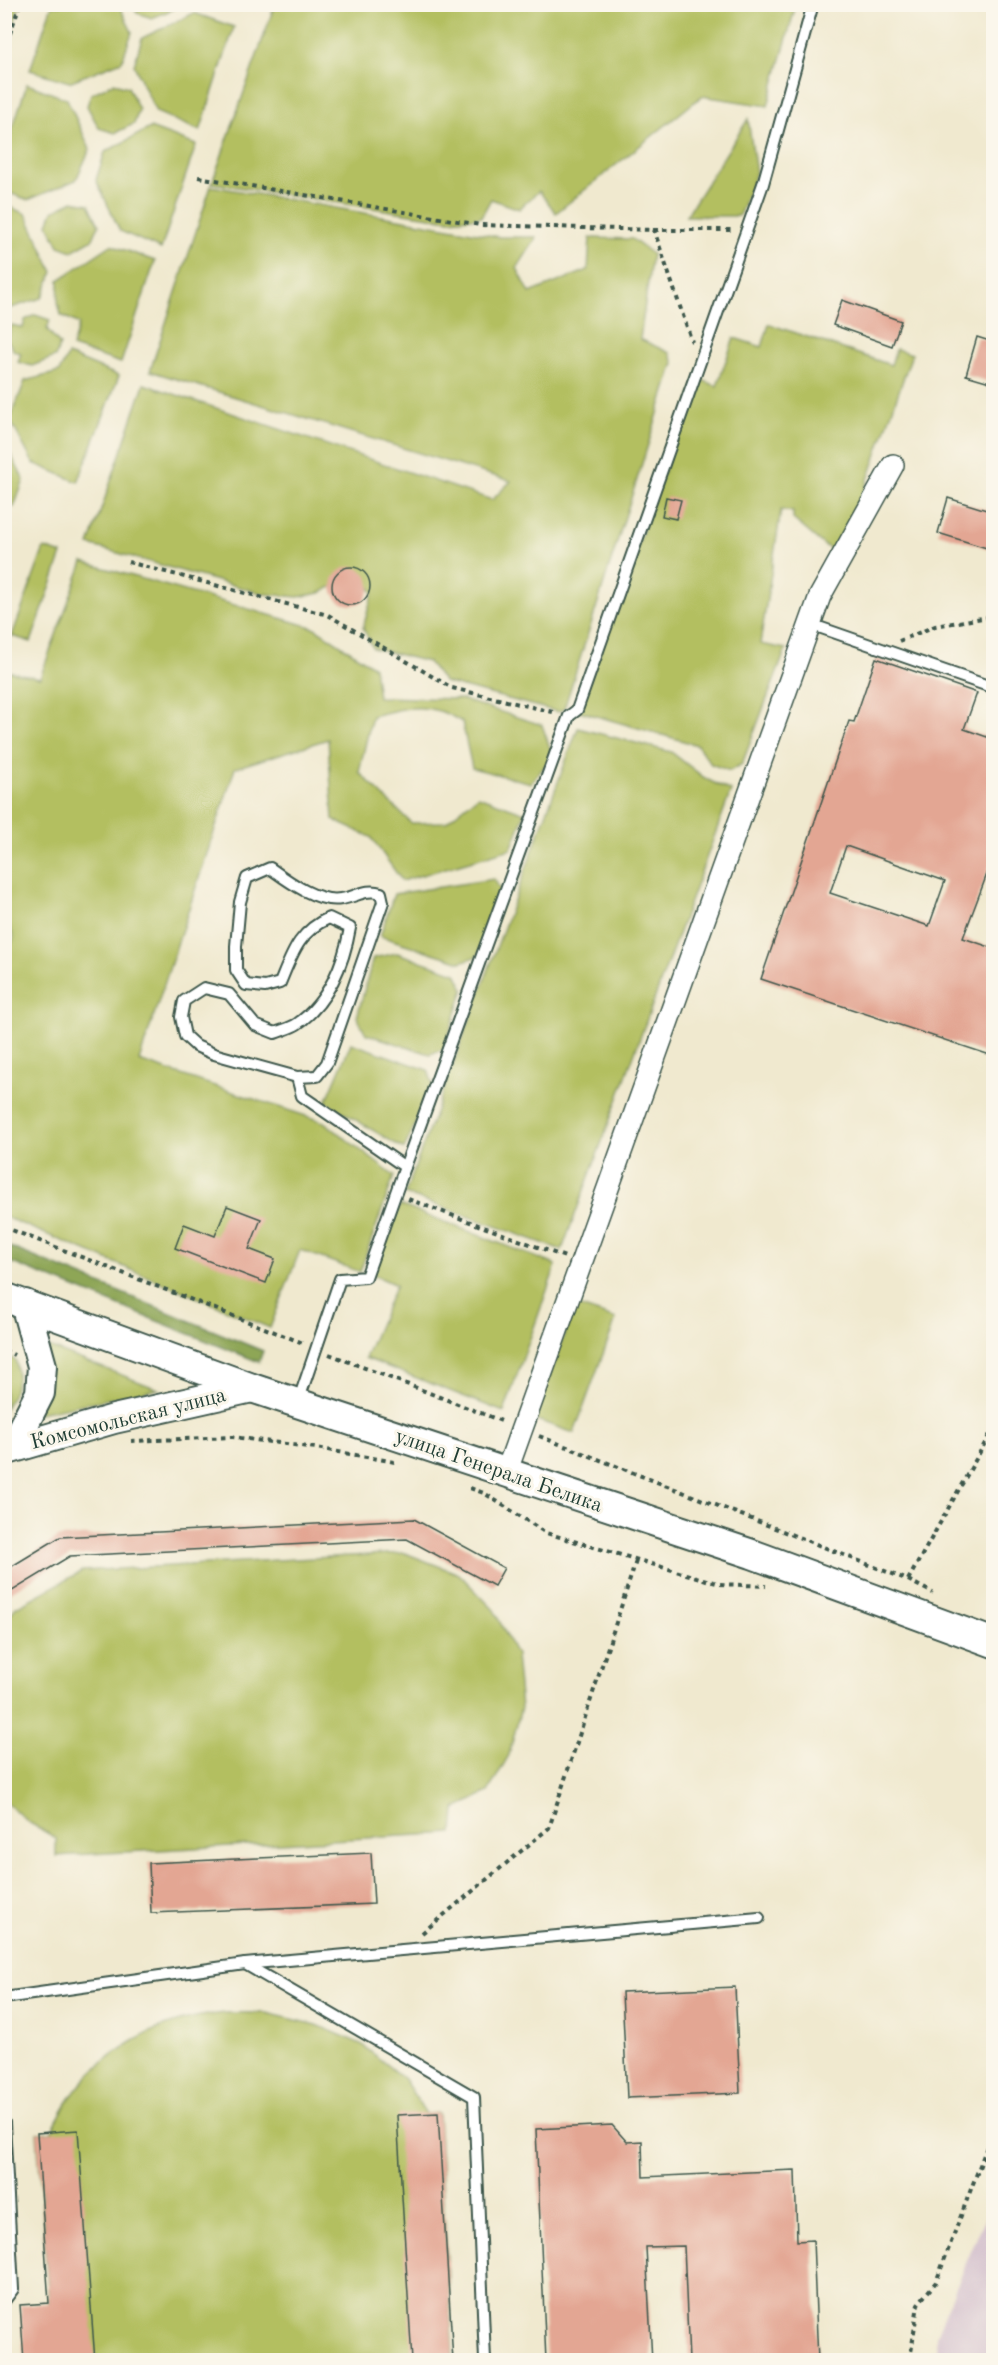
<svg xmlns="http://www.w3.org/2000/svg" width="998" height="2365" font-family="'Old Standard TT',serif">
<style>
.industrial{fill:#d1bdcb}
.green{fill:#b3bf61;stroke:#697e4a;stroke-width:1.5}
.forest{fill:#8ea657;stroke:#567246;stroke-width:1.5}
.building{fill:#e3a693;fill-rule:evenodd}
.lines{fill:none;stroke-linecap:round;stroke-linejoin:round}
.service-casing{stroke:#3e574b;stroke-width:14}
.minor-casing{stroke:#3e574b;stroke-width:24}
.secondary-casing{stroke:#3e574b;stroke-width:32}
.path{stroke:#3e574b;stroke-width:4;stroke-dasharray:4.5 4.5;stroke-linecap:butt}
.service{stroke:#fff;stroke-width:10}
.minor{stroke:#fff;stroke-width:21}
.secondary{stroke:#fff;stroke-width:28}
.labels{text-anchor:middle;stroke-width:6;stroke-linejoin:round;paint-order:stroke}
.street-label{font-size:21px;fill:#1f3d34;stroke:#fbf7ec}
</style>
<rect width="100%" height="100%" fill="#fbf7ec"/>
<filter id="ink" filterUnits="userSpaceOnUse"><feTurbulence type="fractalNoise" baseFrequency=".0167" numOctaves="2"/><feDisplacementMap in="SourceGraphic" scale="12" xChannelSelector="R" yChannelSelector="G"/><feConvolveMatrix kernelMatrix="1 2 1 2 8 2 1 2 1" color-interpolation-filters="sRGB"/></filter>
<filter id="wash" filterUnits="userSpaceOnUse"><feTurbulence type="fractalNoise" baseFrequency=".008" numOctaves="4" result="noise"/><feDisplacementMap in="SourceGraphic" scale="24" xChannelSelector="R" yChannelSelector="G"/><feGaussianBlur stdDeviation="1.35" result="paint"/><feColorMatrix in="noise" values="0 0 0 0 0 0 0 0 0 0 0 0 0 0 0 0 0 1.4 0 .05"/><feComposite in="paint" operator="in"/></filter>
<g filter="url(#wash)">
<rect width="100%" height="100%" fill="#f0e9cf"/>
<polygon class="industrial" points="993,2199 993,2360 937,2360 936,2335"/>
<g class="green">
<polygon points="5,4 20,5 5,52 4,5"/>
<polygon points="275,4 796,4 796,5 768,106 702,96 556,213 539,191 519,209 491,199 481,217 449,220 212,183"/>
<polygon points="52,5 119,5 132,32 122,61 69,82 30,70"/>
<polygon points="132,5 175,5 174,9 152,18 137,13"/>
<polygon points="194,13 234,27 200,131 156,112 134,65 142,38"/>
<polygon points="114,83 128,87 139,110 134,124 115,133 99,128 87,106 91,94"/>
<polygon points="27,84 67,99 90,149 76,180 28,200 4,191 5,151"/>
<polygon points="748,119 756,173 739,216 686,216"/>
<polygon points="150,128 196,145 161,249 120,231 96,180 105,152"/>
<polygon points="211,186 500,237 537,237 517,268 530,293 588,270 590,238 632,239 652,254 640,339 670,353 674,363 564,709 558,712 444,682 428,662 373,648 363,628 373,592 358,573 320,593 298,597 264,594 89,545 144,384 492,500 511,481 150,371"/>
<polygon points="73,201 89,204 99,225 93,239 72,251 59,246 48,224 53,211"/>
<polygon points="5,205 26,214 53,272 42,298 5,310"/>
<polygon points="111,245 155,261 121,363 72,347 79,324 61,315 58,302 59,280"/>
<polygon points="35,315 50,320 47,329 60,345 55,357 32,366 18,362 21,353 14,351 7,339 12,325 23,328 25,320"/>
<polygon points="769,324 891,365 896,349 912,354 852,525 836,552 825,546 793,519 793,512 781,510 760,644 786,649 742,764 730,771 711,764 697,745 579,711 697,378 717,386 734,338 762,347"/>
<polygon points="68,355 119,376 78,482 33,463 10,420 25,381 59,372"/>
<polygon points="5,453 11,455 24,480 14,507 5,504"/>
<polygon points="44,548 62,554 31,642 12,636"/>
<path d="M83 562 315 628 374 667 378 697 460 699 542 725 553 756 531 783 472 768 462 722C430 701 407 707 372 716L359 772 411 823 446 822 478 796 525 813 511 849 402 881 371 837 333 820 328 739 235 768 139 1061 324 1122 394 1176 360 1272 300 1250 270 1328 5 1217 4 961 14 937 4 915 5 675 6 671 40 678Z"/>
<polygon points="578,728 671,752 706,779 731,791 562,1250 405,1194"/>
<polygon points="494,879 501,891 478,956 461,962 380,936 394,894"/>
<polygon points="397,953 456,973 464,989 444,1049 430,1054 366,1034 357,1017 373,958"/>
<polygon points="351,1043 428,1070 433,1085 404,1149 326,1102"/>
<polygon points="400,1205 556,1265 504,1412 365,1358 396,1285 372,1274"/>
<polygon points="575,1305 616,1319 574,1433 534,1419"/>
<polygon points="49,1347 158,1389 34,1414"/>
<path d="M5 1353 16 1361C20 1380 15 1392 5 1408Z"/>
<polygon points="405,1553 459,1574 494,1610 516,1655 521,1708 509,1755 488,1792 455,1809 453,1833 56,1856 56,1838 28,1822 5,1801 5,1621 16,1607 82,1571"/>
<path d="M266 2013 317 2025 361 2044 404 2079 426 2114 438 2113 453 2360H53L37 2133 51 2132C57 2121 62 2110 69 2100 100 2053 160 2019 216 2014 232 2012 250 2013 266 2013Z"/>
</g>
<polygon class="forest" points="5,1245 263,1351 259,1362 5,1260"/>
<g id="blocks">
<g class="building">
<polygon points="842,300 901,321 892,346 833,325"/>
<polygon points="977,337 993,342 993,383 966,375"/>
<polygon points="666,497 681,500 676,519 662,516"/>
<polygon points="948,498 993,512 993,550 938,533"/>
<circle cx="351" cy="586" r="19"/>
<path d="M876 658 977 693 964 729 993 739V858L963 938 993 948V1056L761 979 849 721 854 722ZM846 846 945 881 929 926 830 893Z"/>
<polygon points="227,1206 261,1219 249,1249 275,1259 266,1283 175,1248 184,1224 215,1236"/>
<polygon points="414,1519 504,1568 494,1586 407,1539 70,1556 4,1596 4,1571 60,1537"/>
<polygon points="371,1853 374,1904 151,1913 149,1863"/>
<polygon points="735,1987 740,2093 627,2098 622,1992"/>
<polygon points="438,2113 453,2361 412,2361 397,2115"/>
<polygon points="612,2125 627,2142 642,2141 643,2177 795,2170 797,2241 813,2240 818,2361 689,2361 684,2246 646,2247 652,2361 546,2361 536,2129"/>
<polygon points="78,2130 95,2361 24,2361 20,2305 49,2303 37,2133"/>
</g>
</g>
</g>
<g filter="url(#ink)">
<use href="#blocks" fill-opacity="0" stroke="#3e574b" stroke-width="1.5"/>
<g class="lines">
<g class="service-casing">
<g id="service">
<polyline points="810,624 994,688"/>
<path d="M270 868C288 881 317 903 341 899 357 897 365 888 381 893L383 902 327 1063 317 1076 297 1077 214 1054 196 1046 185 1036 181 1017 184 1001 204 988 229 994 255 1025 275 1033C282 1030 291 1028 297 1024 328 1003 344 963 350 928L329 918C299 931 292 954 280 983L265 987 246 985 236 970V946L240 902 247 878Z"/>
<polyline points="297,1077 302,1096 405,1167 366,1277 340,1279 298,1402"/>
<polyline points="405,1167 569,716 577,710 763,184 813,4"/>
<polyline points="245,1964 759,1918"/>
<polyline points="4,1998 245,1964 474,2097 485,2360"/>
<polyline points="4,2122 13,2289 4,2301"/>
</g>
</g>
<g class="minor-casing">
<polyline id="minor" points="506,1473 820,596 893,465"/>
</g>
<g class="secondary-casing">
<g id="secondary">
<polyline points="4,1297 252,1388 752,1554 994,1643"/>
<polyline points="12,1448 40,1393 42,1366 25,1304"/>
<polyline points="4,1451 114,1419 252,1388"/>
</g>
</g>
<g class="path">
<polyline points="4,51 20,4"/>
<polyline points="198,177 481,225 654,230 692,342"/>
<polyline points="654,230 734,230"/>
<polyline points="128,562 328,615 452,688 557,713"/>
<polyline points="899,641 935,626 994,616"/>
<polyline points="408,1199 565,1257"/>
<polyline points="4,1227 303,1343"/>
<polyline points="4,1350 14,1355"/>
<polyline points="329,1354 504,1422"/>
<polyline points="539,1436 908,1580 933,1593"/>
<polyline points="131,1441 233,1437 316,1448 395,1462"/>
<polyline points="470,1488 484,1493 546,1533 720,1584 766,1586"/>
<polyline points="908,1580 994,1427"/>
<polyline points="422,1933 549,1828 636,1561"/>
<polyline points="910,2360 918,2304 936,2282 994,2128"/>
</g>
<use href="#service" class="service"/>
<use href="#minor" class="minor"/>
<use href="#secondary" class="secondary"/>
</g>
</g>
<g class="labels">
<g class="street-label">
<text transform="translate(128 1418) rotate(-14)" y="7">Комсомольская улица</text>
<text transform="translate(499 1470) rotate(19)" y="7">улица Генерала Белика</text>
</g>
</g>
<rect width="998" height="2365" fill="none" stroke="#fbf7ec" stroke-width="24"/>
</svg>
